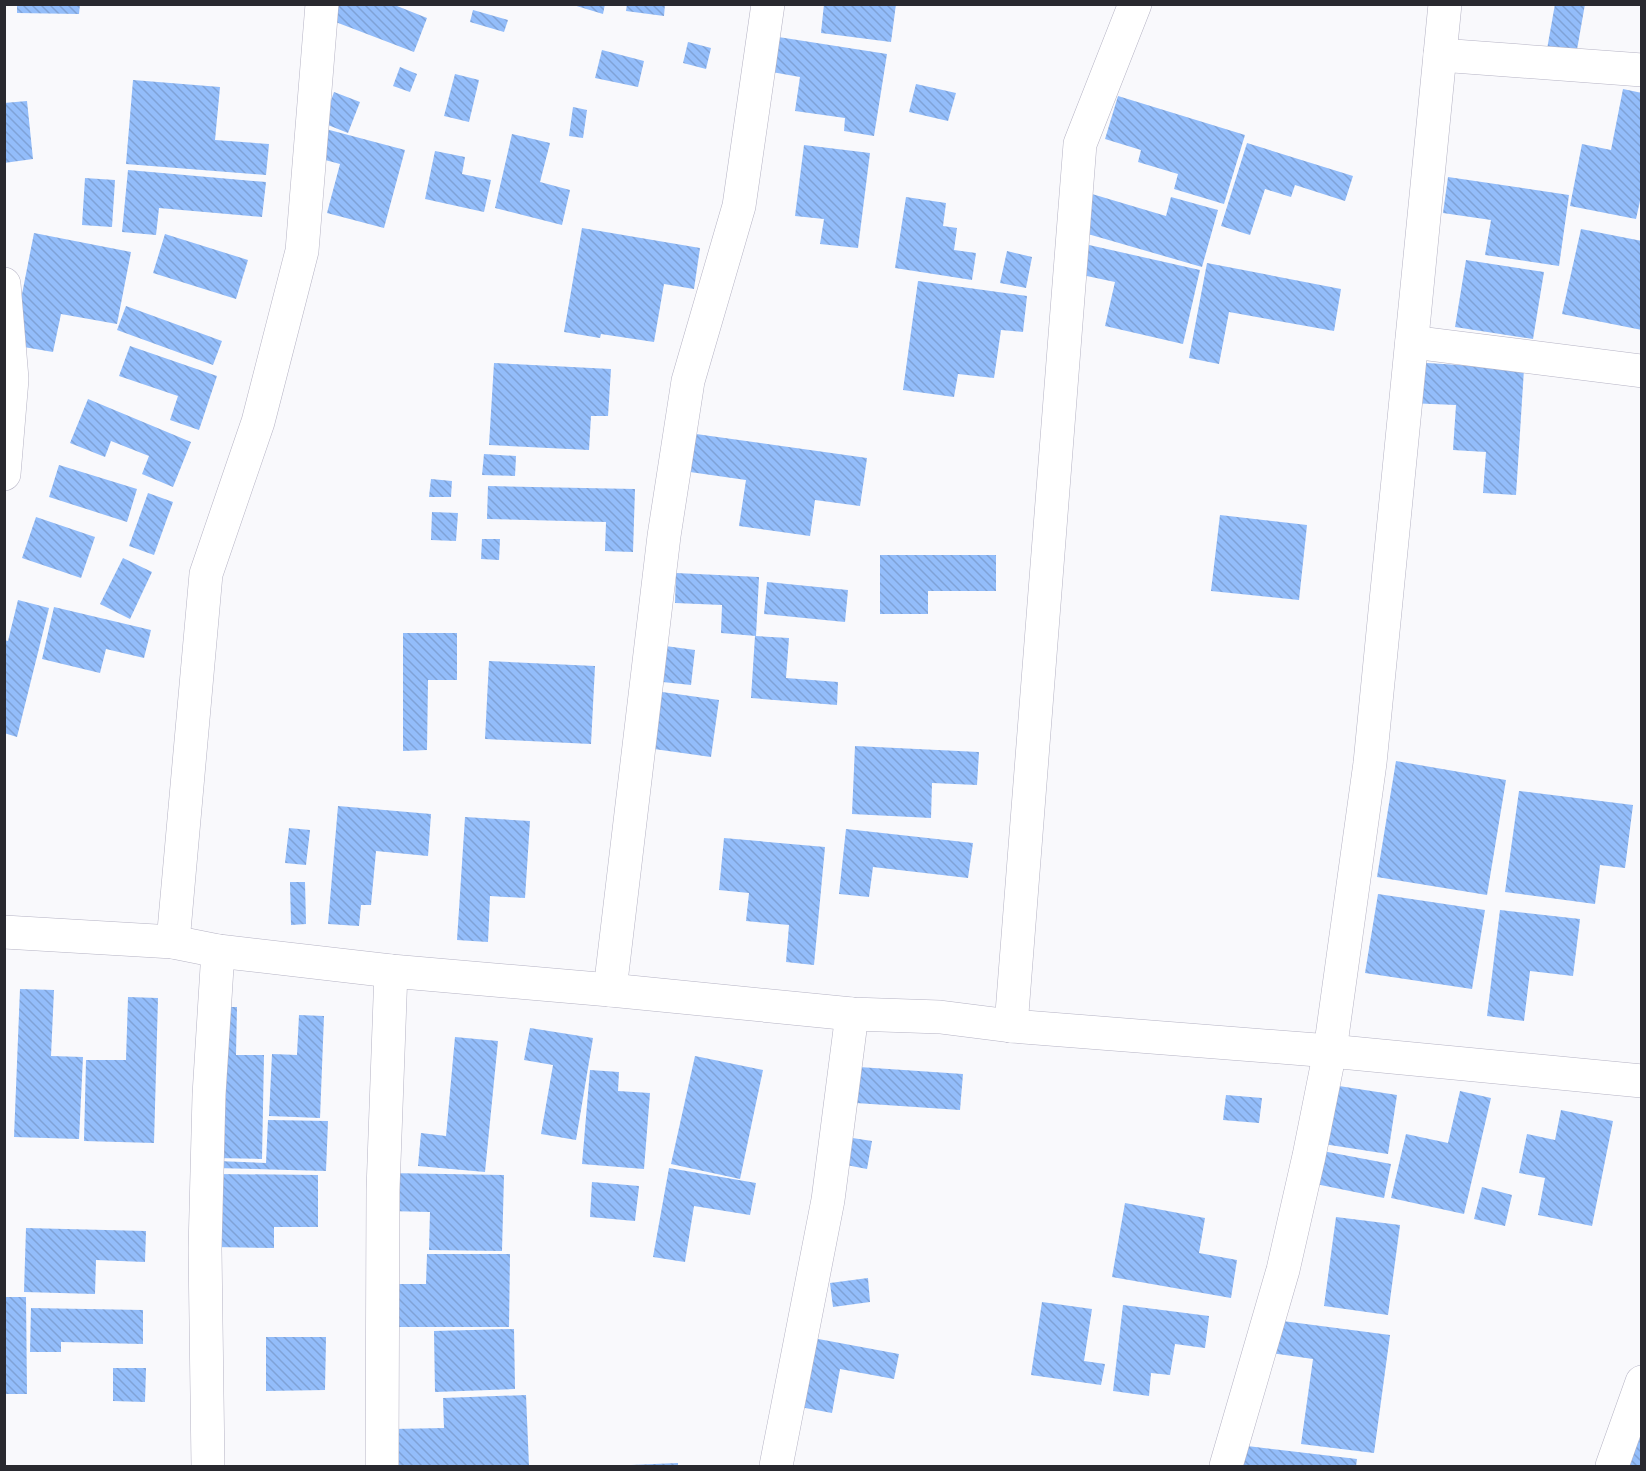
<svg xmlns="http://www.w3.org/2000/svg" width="1646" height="1471" font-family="'Exo 2',sans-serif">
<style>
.building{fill:url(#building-back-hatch)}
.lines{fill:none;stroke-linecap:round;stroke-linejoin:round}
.street-casing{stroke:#b5b3c4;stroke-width:34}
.street{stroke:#fff;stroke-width:33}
</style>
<defs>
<pattern id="building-back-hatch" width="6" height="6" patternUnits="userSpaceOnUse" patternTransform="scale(1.5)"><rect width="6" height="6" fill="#93bdfa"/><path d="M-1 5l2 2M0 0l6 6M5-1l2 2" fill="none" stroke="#7fa2d7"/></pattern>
</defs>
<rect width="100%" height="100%" fill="#f9f9fc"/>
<g class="building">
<polygon points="17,4 80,4 79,14 17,13"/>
<polygon points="339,4 392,4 427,18 414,52 333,21"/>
<polygon points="570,4 605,4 603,14"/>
<polygon points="627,4 665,4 664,16 626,11"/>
<polygon points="824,4 896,4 891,42 821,33"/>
<polygon points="1555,4 1585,4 1575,61 1546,55"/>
<polygon points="473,10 508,20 504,32 470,22"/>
<polygon points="772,36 887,54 874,136 844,131 845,118 795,111 800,77 766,71"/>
<polygon points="688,42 711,48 706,69 683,63"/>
<polygon points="602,50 644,61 638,87 595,78"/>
<polygon points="400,67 417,74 410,92 393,86"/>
<polygon points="455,74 479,80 469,122 444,116"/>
<polygon points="133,80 220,87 215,140 269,144 266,175 126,164"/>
<polygon points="916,84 956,93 948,121 909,112"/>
<polygon points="1623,89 1642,93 1642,192 1636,219 1570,206 1582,144 1611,150"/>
<polygon points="334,92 360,102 348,133 323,123"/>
<polygon points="1118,96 1245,135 1224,204 1174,189 1178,174 1138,162 1141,150 1105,139"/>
<polygon points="27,101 33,159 4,163 4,103"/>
<polygon points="573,107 587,110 583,138 569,136"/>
<polygon points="322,128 405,150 384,228 327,213 340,164 314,157"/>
<polygon points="512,134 550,143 540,182 570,190 562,225 495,208"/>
<polygon points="1247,143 1353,176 1345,201 1295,185 1291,197 1265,189 1250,235 1221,226"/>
<polygon points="804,145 870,153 858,248 820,244 824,219 795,216"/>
<polygon points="435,151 465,157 462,174 491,180 484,212 425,199"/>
<polygon points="128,170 266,182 262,217 159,208 156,235 122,232"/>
<polygon points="1448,177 1569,195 1559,266 1485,255 1491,220 1443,213"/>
<polygon points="85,178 115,180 112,227 82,225"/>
<polygon points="1092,194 1166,216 1171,197 1218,210 1202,267 1081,232"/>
<polygon points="906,197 946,203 943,226 957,228 954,250 976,253 972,280 895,268"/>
<polygon points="582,228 700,248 694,289 664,284 654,342 601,334 600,338 564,332"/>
<polygon points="1581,229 1642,241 1642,330 1562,314"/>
<polygon points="34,233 131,252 117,324 61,314 53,352 12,345"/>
<polygon points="165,234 248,260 236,299 153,273"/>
<polygon points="1089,245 1200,270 1183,344 1105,326 1115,282 1082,275"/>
<polygon points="1007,251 1032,257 1026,288 1000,283"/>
<polygon points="1466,260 1544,272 1533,339 1455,327"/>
<polygon points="1207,263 1341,289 1334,331 1229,312 1219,364 1189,358"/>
<polygon points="918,281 1027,296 1023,332 1001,330 994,378 958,374 954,397 903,390"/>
<polygon points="126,306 222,341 213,365 117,330"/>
<polygon points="130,346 217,376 199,430 170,420 178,396 119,376"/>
<polygon points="1411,362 1524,369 1516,495 1483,493 1486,452 1453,450 1456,405 1408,403"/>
<polygon points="494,363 611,369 608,416 591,416 589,450 489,445"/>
<polygon points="88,399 191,442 173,487 142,474 149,456 111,441 105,457 70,443"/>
<polygon points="689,433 867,458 860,506 815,500 810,536 739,526 746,480 683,471"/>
<polygon points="484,454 516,456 515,476 482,475"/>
<polygon points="59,465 137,489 127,522 49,497"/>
<polygon points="431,479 452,481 451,497 429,497"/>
<polygon points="488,486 635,489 633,552 605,551 606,522 487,519"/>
<polygon points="148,493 173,502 154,555 129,546"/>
<polygon points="432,512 458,513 456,541 431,540"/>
<polygon points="1220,515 1307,525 1299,600 1211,591"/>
<polygon points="36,517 95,537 81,578 22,558"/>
<polygon points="482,539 500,539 499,560 481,559"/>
<polygon points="880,555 996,555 996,591 928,591 928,614 880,614"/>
<polygon points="123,558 152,572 130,619 100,604"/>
<polygon points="676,573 759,577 756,636 721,633 722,605 675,603"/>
<polygon points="767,582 848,590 845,622 764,614"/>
<polygon points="18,600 49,608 17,737 4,733 4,640 8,641"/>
<polygon points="54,607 151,630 144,658 106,649 100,673 42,659"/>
<polygon points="403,633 457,633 457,680 428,680 427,750 403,751"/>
<polygon points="755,636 789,638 786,678 838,682 837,705 751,698"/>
<polygon points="658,645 695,650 691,685 653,681"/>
<polygon points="489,661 595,666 591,744 485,739"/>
<polygon points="655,691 719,700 711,757 647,748"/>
<polygon points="855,746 979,752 977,785 932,783 931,818 852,814"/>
<polygon points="1396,761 1506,780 1487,895 1377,877"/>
<polygon points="1519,791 1633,805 1625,868 1600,865 1595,904 1505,892"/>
<polygon points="338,806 431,814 428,856 376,851 371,905 361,905 359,926 328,924"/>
<polygon points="465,817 530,821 525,898 490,896 488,942 457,940"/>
<polygon points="289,828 310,830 306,865 285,863"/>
<polygon points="846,829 973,843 968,878 873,867 869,897 839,894"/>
<polygon points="724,838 825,847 814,965 786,962 789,925 746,921 749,893 719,890"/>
<polygon points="290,882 305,882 306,924 291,925"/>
<polygon points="1378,894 1485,910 1472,989 1365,973"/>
<polygon points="1500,910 1580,919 1573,976 1530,971 1524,1021 1487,1016"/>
<polygon points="20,989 54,990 51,1056 83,1057 79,1139 14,1137"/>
<polygon points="128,997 158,998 154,1143 84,1141 86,1060 126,1060"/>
<polygon points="216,1007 237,1007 236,1055 264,1055 262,1159 215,1158"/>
<polygon points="299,1015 324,1016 320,1118 269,1116 272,1054 297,1055"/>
<polygon points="530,1028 593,1038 576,1140 541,1134 553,1065 524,1060"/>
<polygon points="455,1037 498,1041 485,1172 418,1166 421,1133 446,1136"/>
<polygon points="695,1056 763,1070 740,1179 671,1164"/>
<polygon points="859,1067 963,1074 960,1110 856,1103"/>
<polygon points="590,1070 619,1072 618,1091 650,1093 644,1169 582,1164"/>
<polygon points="1326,1084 1397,1095 1388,1154 1317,1143"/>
<polygon points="1460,1091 1491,1098 1464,1214 1391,1198 1406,1134 1448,1143"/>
<polygon points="1226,1095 1262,1098 1259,1123 1223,1120"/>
<polygon points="1561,1110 1613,1121 1592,1226 1538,1215 1545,1178 1519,1173 1527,1134 1555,1140"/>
<polygon points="268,1120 328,1121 326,1171 216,1168 217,1161 266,1163"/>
<polygon points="846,1137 872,1141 867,1169 841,1164"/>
<polygon points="1312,1149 1391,1164 1384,1198 1306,1182"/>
<polygon points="669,1168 756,1183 750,1215 694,1206 685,1262 653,1257"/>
<polygon points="387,1173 504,1175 502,1251 429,1250 430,1212 387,1211"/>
<polygon points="216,1174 318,1175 318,1227 274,1227 274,1248 215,1247"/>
<polygon points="592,1182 639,1186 635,1221 590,1217"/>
<polygon points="1482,1187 1512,1195 1505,1226 1474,1219"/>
<polygon points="1125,1203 1205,1218 1199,1253 1237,1260 1231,1298 1112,1277"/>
<polygon points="1336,1217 1400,1225 1388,1315 1324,1306"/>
<polygon points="26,1228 146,1231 145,1262 96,1260 95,1294 24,1292"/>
<polygon points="427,1254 510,1254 509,1327 387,1327 388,1284 426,1284"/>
<polygon points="868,1278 870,1302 833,1307 830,1283"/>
<polygon points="4,1297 26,1297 27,1394 4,1394"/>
<polygon points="1042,1302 1092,1309 1084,1361 1105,1364 1101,1385 1031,1375"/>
<polygon points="1123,1305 1209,1316 1205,1348 1175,1344 1170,1375 1151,1373 1149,1396 1113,1391"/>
<polygon points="31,1308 143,1310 143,1344 61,1342 61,1352 30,1352"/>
<polygon points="1275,1320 1390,1335 1374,1453 1301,1444 1313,1359 1271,1353"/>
<polygon points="514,1329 515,1389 435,1392 434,1331"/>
<polygon points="266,1337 326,1337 325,1390 266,1391"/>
<polygon points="813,1338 899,1354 894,1379 840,1369 832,1413 800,1407"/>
<polygon points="113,1368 146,1368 145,1402 113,1401"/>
<polygon points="526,1395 529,1466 394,1466 393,1429 444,1428 443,1398"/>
<polygon points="1642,1423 1642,1466 1629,1466"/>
<polygon points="1239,1445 1357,1459 1356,1466 1236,1466"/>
<polygon points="678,1463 678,1466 631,1466 631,1465"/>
</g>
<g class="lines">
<g class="street-casing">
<g id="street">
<polyline points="1440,55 1642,70"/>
<polyline points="4,284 12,379 4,474"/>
<polyline points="1412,342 1642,371"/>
<polyline points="4,932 173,942 218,951 391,971 610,990 852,1014 940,1017 1011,1026 1330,1051 1642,1081"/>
<polyline points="173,942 206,574 258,422 302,251 322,4"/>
<polyline points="610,990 664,536 688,381 739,206 768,4"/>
<polyline points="1011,1026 1080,144 1135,4"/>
<polyline points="208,1466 205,1249 209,1095 218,951"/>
<polyline points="382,1466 383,1190 391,971"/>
<polyline points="776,1466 828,1200 852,1014"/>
<polyline points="1226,1466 1283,1270 1309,1156 1330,1051 1370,763 1445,4"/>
<polyline points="1612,1466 1642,1382"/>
</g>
</g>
<use href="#street" class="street"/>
</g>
<rect width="1646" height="1471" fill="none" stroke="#29292f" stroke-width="12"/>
</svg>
